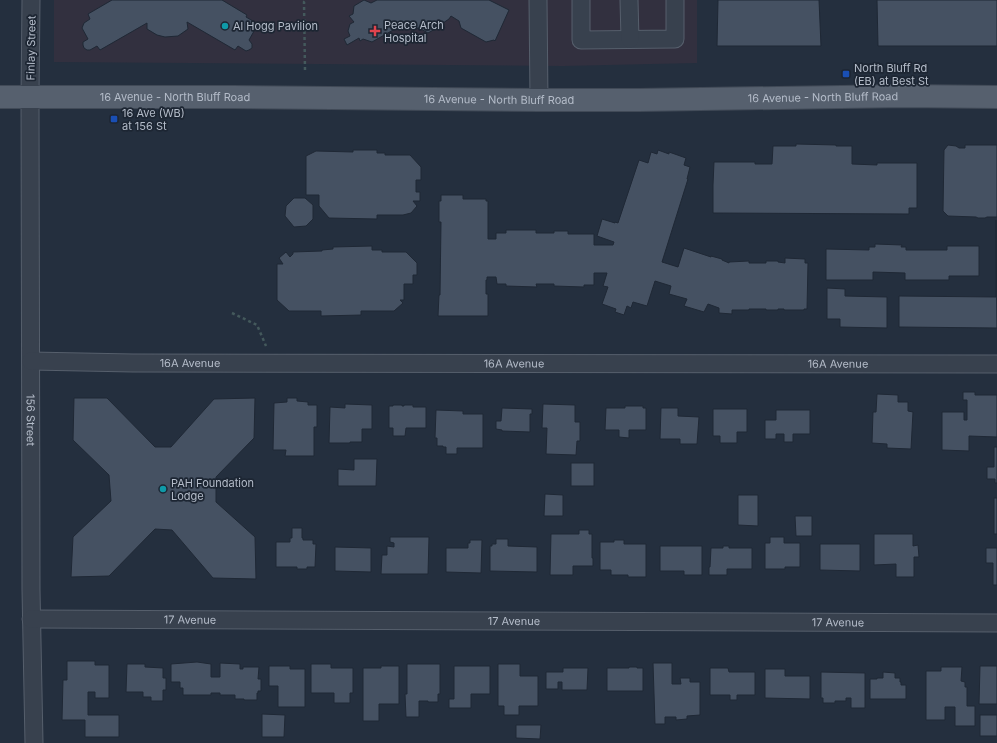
<svg xmlns="http://www.w3.org/2000/svg" width="997" height="743" font-family="Inter,sans-serif">
<style>
.medical{fill:#32303f}
.building{fill:#455162;stroke:#1f2835}
.lines{fill:none;stroke-linecap:round;stroke-linejoin:round}
.minor-casing{stroke:#565f6c;stroke-width:19}
.major-casing{stroke:#414a57;stroke-width:24}
.path{stroke:#44595c;stroke-width:2.5;stroke-dasharray:3 3;stroke-linecap:butt}
.minor{stroke:#38414e;stroke-width:17}
.major{stroke:#56606e;stroke-width:22}
.culture-dot{fill:#0f9aa8;stroke:#1d2633;stroke-width:1.5}
.health-dot{fill:#e0444e;stroke:#1d2633;stroke-width:1.5}
.transit-dot{fill:#1a4fb4;stroke:#1d2633;stroke-width:1.5}
.labels{text-anchor:middle;stroke-width:3.5;stroke-linejoin:round;paint-order:stroke}
.poi-label{font-size:11px;fill:#b4bcc9;stroke:#1d2633;text-anchor:start}
.street-label{font-size:11px;fill:#b4bcc9;stroke:#1d2633}
</style>
<rect width="100%" height="100%" fill="#242f3e"/>
<polygon class="medical" points="54,0 697,0 697,63 563,66 54,62"/>
<g class="building">
<polygon points="112,0 222,0 247,15 246,17 258,24 249,40 252,44 252,48 249,50 246,51 238,46 235,50 187,22 188,29 178,36 165,37 157,35 147,29 147,23 100,50 97,46 90,50 87,50 84,48 83,45 83,42 88,39 82,28 84,23 90,19 88,14"/>
<polygon points="364,0 371,3 377,0 489,0 509,10 495,41 494,40 486,42 461,28 459,21 451,16 449,19 443,23 445,28 437,28 428,33 419,28 414,29 414,23 409,21 372,42 363,39 360,41 359,38 347,45 344,39 350,36 348,31 350,24 354,22 349,16 353,14 354,6"/>
<polygon points="718,0 819,0 821,46 717,46"/>
<polygon points="877,0 997,0 997,46 878,46"/>
<polygon points="796,144 836,145 836,146 852,146 852,164 877,165 877,163 917,163 917,208 909,208 909,214 713,213 713,185 714,162 755,162 755,164 772,164 773,146 796,146"/>
<polygon points="948,145 956,146 959,148 965,148 965,145 997,145 997,217 987,217 985,218 978,218 976,217 948,216 943,211 944,150"/>
<polygon points="353,150 377,150 377,153 385,153 385,155 410,155 421,167 421,180 416,180 416,192 420,192 420,201 413,201 417,206 411,213 403,215 377,215 377,219 329,218 319,206 319,195 306,195 306,156 316,151 353,152"/>
<polygon points="658,150 669,154 669,152 686,158 684,165 690,167 687,179 688,179 662,262 678,267 684,248 711,257 711,256 722,259 722,260 729,263 729,262 749,261 749,263 766,263 766,261 778,261 778,262 785,263 785,258 805,259 805,263 808,263 807,309 804,309 804,310 784,310 784,309 778,309 778,310 766,310 766,309 749,309 749,310 732,310 732,314 719,313 719,308 708,304 704,312 684,306 687,299 669,294 671,286 655,281 647,306 633,302 631,308 627,306 624,315 615,312 616,309 602,304 608,287 603,286 607,273 594,273 594,285 584,285 584,287 554,286 554,284 536,284 537,287 506,286 506,284 497,284 496,277 487,277 487,280 486,280 486,294 488,294 488,316 438,316 439,295 440,295 441,222 439,222 439,201 441,201 441,195 463,195 463,199 486,199 486,201 488,201 488,239 496,239 496,233 506,233 506,230 536,230 536,233 554,233 554,231 568,231 568,234 594,234 594,245 613,245 614,242 597,236 602,219 615,223 615,222 618,223 639,160 648,163 651,152 657,154"/>
<polygon points="294,198 305,198 313,205 313,219 306,226 294,227 285,216 286,206"/>
<polygon points="996,220 997,328 899,327 899,296 996,297"/>
<polygon points="875,244 902,245 901,247 906,247 906,250 947,250 947,246 979,246 979,276 949,276 949,280 905,280 905,273 873,272 873,280 826,280 826,249 869,250 869,247 875,247"/>
<polygon points="372,246 372,250 382,250 382,252 406,252 417,263 417,275 413,275 413,284 404,284 404,300 400,300 403,303 394,311 361,311 361,315 321,316 321,311 289,311 277,300 277,264 283,264 279,258 286,252 290,257 293,254 293,252 322,251 322,250 333,249 333,247"/>
<polygon points="827,288 845,289 845,296 887,297 887,328 840,327 840,319 827,319"/>
<polygon points="963,392 975,392 975,395 997,395 997,437 969,436 969,451 942,450 942,412 964,412 964,420 967,420 967,400 963,400"/>
<polygon points="877,394 898,395 898,402 908,402 908,411 913,412 911,449 887,448 887,444 872,443 873,412 876,412"/>
<polygon points="74,398 107,398 155,447 171,447 214,399 255,398 254,438 216,477 216,502 255,537 256,579 213,578 172,530 155,529 109,576 71,577 73,537 111,501 109,475 73,440"/>
<polygon points="287,398 297,398 297,401 308,402 308,405 317,405 317,427 314,427 314,456 285,456 286,450 273,450 274,403 287,402"/>
<polygon points="345,404 372,405 372,429 362,429 362,442 350,442 350,443 329,443 330,407 345,408"/>
<polygon points="543,404 575,405 575,422 580,422 580,441 577,441 576,455 546,454 547,428 542,428"/>
<polygon points="393,405 402,405 402,406 404,406 404,405 413,405 413,407 426,407 426,428 406,428 405,436 393,436 393,428 389,428 389,406 393,406"/>
<polygon points="625,406 643,406 643,408 646,408 646,430 629,430 629,438 619,437 619,430 605,430 606,408 625,408"/>
<polygon points="502,408 532,409 532,414 530,414 530,432 502,431 502,430 496,429 496,421 501,421"/>
<polygon points="661,408 678,408 678,416 699,417 697,444 680,444 680,439 660,439"/>
<polygon points="713,409 747,409 747,432 737,432 737,443 720,443 720,436 713,436"/>
<polygon points="436,410 463,411 463,414 483,414 483,448 457,448 457,454 446,454 446,447 443,447 443,446 437,446 437,438 435,438"/>
<polygon points="776,410 810,410 810,434 793,434 793,442 784,442 784,434 776,434 776,439 765,439 765,420 776,420"/>
<polygon points="994,447 997,447 997,483 995,483 995,479 987,479 987,467 994,467"/>
<polygon points="354,459 377,459 376,486 338,486 338,469 354,470"/>
<rect x="571" y="463" width="23" height="23"/>
<polygon points="545,494 563,495 563,516 544,516"/>
<polygon points="738,495 758,495 758,526 738,525"/>
<rect x="994" y="498" width="3" height="36"/>
<polygon points="795,516 812,516 812,536 796,536"/>
<polygon points="292,528 302,528 302,538 303,538 303,540 313,540 313,544 316,544 315,567 307,567 307,569 297,569 297,567 276,567 276,542 290,542 290,538 292,538"/>
<polygon points="579,530 589,530 589,534 592,534 592,558 593,558 593,566 573,566 573,575 550,575 551,534 579,534"/>
<polygon points="874,534 913,534 913,546 918,545 919,557 914,557 914,577 896,577 896,564 874,565"/>
<polygon points="390,537 429,537 428,574 381,574 382,555 387,555 387,546 394,547 394,543 390,542"/>
<polygon points="770,537 784,537 784,543 800,543 800,567 785,567 785,569 765,569 765,543 770,543"/>
<polygon points="496,539 508,539 508,546 537,547 537,572 490,571 490,546 492,546 492,544 496,544"/>
<polygon points="470,540 482,540 481,573 446,572 446,548 468,548 468,543 470,543"/>
<polygon points="614,540 624,540 624,544 646,544 646,577 628,577 628,575 611,575 611,570 600,570 600,542 614,542"/>
<polygon points="820,544 860,544 860,571 820,570"/>
<polygon points="660,546 702,546 702,575 684,575 684,571 660,571"/>
<polygon points="723,546 729,546 729,548 752,548 752,569 727,569 727,575 709,575 709,567 710,567 711,548 723,548"/>
<polygon points="335,547 371,548 371,572 335,571"/>
<polygon points="986,548 997,548 997,585 993,585 993,563 986,563"/>
<polygon points="67,661 95,661 95,665 109,665 109,698 95,698 95,692 88,692 88,715 119,715 119,737 85,737 85,720 62,720 63,680 67,680"/>
<polygon points="197,662 211,664 211,677 220,677 220,663 240,664 240,669 243,669 243,667 259,667 258,679 261,679 261,691 258,691 258,693 257,693 257,700 244,700 244,699 235,699 235,695 220,695 220,693 211,693 211,695 183,695 183,688 180,688 180,682 171,682 171,664"/>
<polygon points="653,663 672,663 672,684 681,684 680,678 690,678 690,682 700,682 700,715 687,716 687,719 676,720 676,717 665,717 665,724 655,724"/>
<polygon points="127,664 145,664 145,667 163,668 163,678 166,678 166,690 163,690 163,701 151,701 151,697 143,697 143,692 126,692"/>
<polygon points="311,664 331,664 331,668 353,668 353,693 350,693 350,703 334,703 334,693 311,693"/>
<polygon points="407,664 440,664 440,694 438,694 438,702 428,702 428,701 419,701 419,717 406,717 405,694 407,694"/>
<polygon points="498,664 520,664 520,676 538,676 538,706 519,706 519,715 504,715 504,706 498,706"/>
<polygon points="269,666 290,666 290,669 305,669 305,707 278,707 278,686 269,686"/>
<polygon points="381,666 399,666 399,704 379,704 379,721 363,721 363,668 381,668"/>
<polygon points="454,666 490,666 490,694 471,694 471,708 449,708 449,699 454,699"/>
<polygon points="980,666 997,666 997,704 979,704"/>
<polygon points="629,667 637,667 637,668 643,668 643,691 607,691 607,668 629,668"/>
<polygon points="941,667 962,667 961,681 965,682 965,687 967,687 967,706 975,706 975,726 955,726 955,707 945,707 945,720 926,720 926,671 941,671"/>
<polygon points="563,668 588,668 587,690 562,690 562,682 558,682 558,689 546,689 546,672 563,672"/>
<polygon points="710,668 728,668 729,672 755,672 755,695 737,695 737,700 730,700 730,695 710,695"/>
<polygon points="765,669 785,669 785,676 810,676 810,699 765,698"/>
<polygon points="821,672 865,673 865,708 851,708 851,698 846,698 846,701 835,701 835,703 823,703 823,698 821,698"/>
<polygon points="883,672 895,673 895,678 900,678 900,682 901,682 901,685 906,685 906,699 870,699 870,679 877,679 877,678 883,678"/>
<polygon points="262,714 285,715 284,737 262,737"/>
<rect x="980" y="715" width="17" height="21"/>
<polygon points="516,725 541,725 540,739 516,738"/>
</g>
<g class="lines">
<g class="minor-casing">
<g id="minor">
<path id="s1" d="M31 0 30 97 31 590 34 743"/>
<polyline points="538,0 539,100"/>
<polyline points="581,0 581,40 675,39 675,0"/>
<polyline points="629,0 630,39"/>
<path id="s2" d="M31 361 133 363 997 364"/>
<path id="s3" d="M31 619 997 623"/>
</g>
</g>
<g class="major-casing">
<g id="major">
<path id="s4" d="M0 97H233L539 100H639L904 96 997 97"/>
</g>
</g>
<g class="path">
<polyline points="305,70 304,2 306,0"/>
<polyline points="232,313 257,325 266,346"/>
</g>
<use href="#minor" class="minor"/>
<use href="#major" class="major"/>
</g>
<g class="culture-dot">
<circle cx="225" cy="26" r="4"/>
<circle cx="163" cy="489" r="4"/>
</g>
<path class="health-dot" d="M373 25h4v4h4v4h-4v4h-4v-4h-4v-4h4z"/>
<g class="transit-dot">
<rect x="842" y="70" width="8" height="8" rx="2"/>
<rect x="110" y="115" width="8" height="8" rx="2"/>
</g>
<g class="labels">
<g class="poi-label">
<text x="384" y="29">Peace Arch<tspan x="384" dy="13">Hospital</tspan></text>
<text x="233" y="30">Al Hogg Pavilion</text>
<text x="854" y="72">North Bluff Rd<tspan x="854" dy="13">(EB) at Best St</tspan></text>
<text x="122" y="117">16 Ave (WB)<tspan x="122" dy="13">at 156 St</tspan></text>
<text x="171" y="487">PAH Foundation<tspan x="171" dy="13">Lodge</tspan></text>
</g>
<g class="street-label">
<text transform="translate(31 48) rotate(-89)" y="4">Finlay Street</text>
<text dy="4" stroke="none"><textPath href="#s4" startOffset="175">16 Avenue - North Bluff Road</textPath></text>
<text dy="4" stroke="none"><textPath href="#s4" startOffset="823">16 Avenue - North Bluff Road</textPath></text>
<text dy="4" stroke="none"><textPath href="#s4" startOffset="499">16 Avenue - North Bluff Road</textPath></text>
<text dy="4" stroke="none"><textPath href="#s2" startOffset="159">16A Avenue</textPath></text>
<text dy="4" stroke="none"><textPath href="#s2" startOffset="483">16A Avenue</textPath></text>
<text dy="4" stroke="none"><textPath href="#s2" startOffset="807">16A Avenue</textPath></text>
<text dy="4" stroke="none"><textPath href="#s1" startOffset="420">156 Street</textPath></text>
<text dy="4" stroke="none"><textPath href="#s3" startOffset="159">17 Avenue</textPath></text>
<text dy="4" stroke="none"><textPath href="#s3" startOffset="483">17 Avenue</textPath></text>
<text dy="4" stroke="none"><textPath href="#s3" startOffset="807">17 Avenue</textPath></text>
</g>
</g>
</svg>
